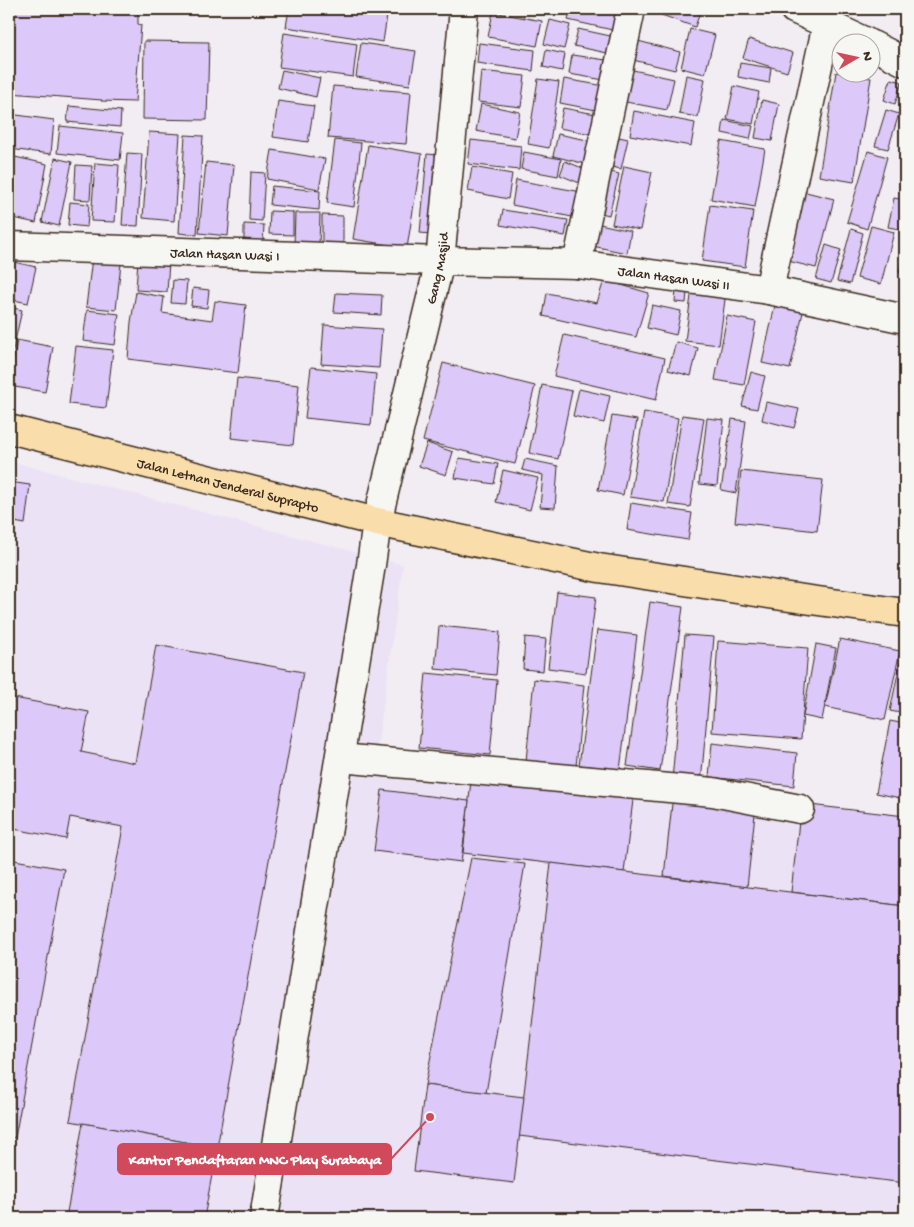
<svg xmlns="http://www.w3.org/2000/svg" width="914" height="1227" font-family="'Gochi Hand',sans-serif">
<style>
.built{fill:#ebe2f5}
.building{fill:#dcc8f9;stroke:#3b2a1e}
.lines{fill:none;stroke-linecap:round;stroke-linejoin:round}
.minor-casing{stroke:#3b2a1e;stroke-width:31}
.major-casing{stroke:#3b2a1e;stroke-width:31}
.minor{stroke:#f6f6f2;stroke-width:28}
.major{stroke:#f9deab;stroke-width:28}
.labels{text-anchor:middle;stroke-width:5;stroke-linejoin:round;paint-order:stroke}
.street-label{font-size:14px;fill:#3b2a1e;stroke:#f6f6f2}
.leader{fill:none;stroke:#d1495b;stroke-width:2}
.callout-dot{fill:#d1495b;stroke:#f6f6f2;stroke-width:2}
.callout{fill:#d1495b;stroke:#d1495b;stroke-width:2}
.callout-label{font-size:15px;text-anchor:middle;font-weight:bold;fill:#fff}
</style>
<rect width="100%" height="100%" fill="#f1edf3"/>
<filter id="ink" filterUnits="userSpaceOnUse"><feTurbulence type="fractalNoise" baseFrequency=".02" numOctaves="2"/><feDisplacementMap in="SourceGraphic" scale="10" xChannelSelector="R" yChannelSelector="G"/><feConvolveMatrix kernelMatrix="1 2 1 2 8 2 1 2 1" color-interpolation-filters="sRGB"/></filter>
<g filter="url(#ink)">
<polygon class="built" points="9,461 403,565 376,757 905,815 905,1218 9,1218"/>
<g class="building">
<polygon points="16,9 138,9 138,24 141,25 135,102 101,101 102,100 9,93 9,16 15,16"/>
<polygon points="289,9 388,9 383,42 286,27"/>
<polygon points="570,9 622,9 617,31 568,20"/>
<polygon points="645,9 701,9 695,27"/>
<polygon points="493,12 542,21 537,46 488,37"/>
<polygon points="550,20 570,25 564,49 544,44"/>
<polygon points="578,29 615,37 612,54 574,46"/>
<polygon points="690,29 715,35 705,74 681,68"/>
<polygon points="284,33 357,44 353,77 279,67"/>
<polygon points="749,39 793,53 787,72 743,58"/>
<polygon points="144,41 209,42 207,120 143,119"/>
<polygon points="638,41 680,52 675,70 633,60"/>
<polygon points="361,43 416,51 410,85 356,77"/>
<polygon points="479,43 535,50 533,71 477,63"/>
<polygon points="546,50 565,54 562,71 543,67"/>
<polygon points="572,55 613,61 610,81 569,74"/>
<polygon points="740,63 771,68 769,83 738,77"/>
<polygon points="282,70 320,78 316,97 278,88"/>
<polygon points="633,70 674,79 667,110 626,102"/>
<polygon points="481,71 525,76 521,107 478,102"/>
<polygon points="836,72 871,78 854,182 819,176"/>
<polygon points="686,75 705,79 698,117 679,114"/>
<polygon points="538,79 559,82 549,148 528,144"/>
<polygon points="564,79 605,86 601,111 560,103"/>
<polygon points="891,79 902,82 895,104 884,100"/>
<polygon points="333,86 411,92 406,144 328,138"/>
<polygon points="734,86 759,92 753,124 727,119"/>
<polygon points="905,89 905,109 899,107"/>
<polygon points="762,100 779,104 772,141 755,138"/>
<polygon points="278,101 314,106 308,142 273,137"/>
<polygon points="481,104 520,112 515,138 476,131"/>
<polygon points="69,106 121,111 120,127 67,122"/>
<polygon points="563,108 601,115 597,135 559,128"/>
<polygon points="886,110 899,114 888,149 875,146"/>
<polygon points="634,111 695,123 691,146 630,135"/>
<polygon points="9,114 54,120 51,154 9,149"/>
<polygon points="724,120 753,126 750,139 722,133"/>
<polygon points="60,126 123,133 120,160 57,153"/>
<polygon points="149,132 180,134 174,221 143,218"/>
<polygon points="558,134 592,141 586,164 553,156"/>
<polygon points="185,135 203,136 197,235 179,233"/>
<polygon points="614,136 628,139 621,169 608,166"/>
<polygon points="335,140 361,143 354,207 327,203"/>
<polygon points="471,140 521,146 519,170 468,164"/>
<polygon points="721,141 765,149 755,207 711,199"/>
<polygon points="368,145 422,154 407,248 353,239"/>
<polygon points="272,150 325,159 319,189 267,179"/>
<polygon points="868,151 887,157 867,229 847,222"/>
<polygon points="524,152 561,159 558,176 521,169"/>
<polygon points="127,153 142,154 138,226 122,225"/>
<polygon points="427,154 449,156 442,235 420,233"/>
<polygon points="15,157 47,164 36,223 9,217 9,191"/>
<polygon points="55,158 72,162 59,226 42,222"/>
<polygon points="565,161 587,170 582,184 560,175"/>
<polygon points="206,162 234,165 228,236 199,233"/>
<polygon points="95,163 119,165 115,222 91,221"/>
<polygon points="76,165 92,166 90,200 74,199"/>
<polygon points="624,166 652,172 640,230 612,224"/>
<polygon points="472,167 512,174 508,199 468,191"/>
<polygon points="607,171 619,174 609,215 597,212"/>
<polygon points="251,172 265,173 262,221 249,220"/>
<polygon points="516,180 582,192 577,218 512,205"/>
<polygon points="272,186 320,191 319,210 270,205"/>
<polygon points="802,191 834,199 816,268 784,260"/>
<polygon points="894,198 905,200 905,230 888,227"/>
<polygon points="70,202 89,204 87,227 68,225"/>
<polygon points="710,205 753,211 745,267 702,261"/>
<polygon points="503,210 568,220 565,236 500,225"/>
<polygon points="270,211 293,212 293,235 269,234"/>
<polygon points="295,213 320,213 319,246 294,245"/>
<polygon points="322,215 343,216 343,245 322,245"/>
<polygon points="591,222 631,231 627,253 587,245"/>
<polygon points="244,224 264,225 263,242 244,241"/>
<polygon points="871,226 894,232 881,284 857,278"/>
<polygon points="851,229 863,233 850,284 837,281"/>
<polygon points="826,245 841,250 831,283 816,279"/>
<polygon points="93,250 122,254 116,310 86,307"/>
<polygon points="905,250 905,274 899,272"/>
<polygon points="138,259 169,261 167,292 136,290"/>
<polygon points="9,261 36,267 28,303 9,299"/>
<polygon points="173,280 187,281 185,304 171,303"/>
<polygon points="604,280 649,293 636,337 543,316 547,293 597,303"/>
<polygon points="677,280 688,281 686,303 675,302"/>
<polygon points="193,288 209,290 207,308 191,306"/>
<polygon points="692,288 726,292 719,345 685,341"/>
<polygon points="136,292 164,297 162,313 212,320 215,301 246,305 238,373 128,359 131,322"/>
<polygon points="336,293 382,295 381,315 334,312"/>
<polygon points="776,301 804,308 790,369 762,363"/>
<polygon points="652,305 681,311 676,335 647,328"/>
<polygon points="9,307 22,310 9,368"/>
<polygon points="87,310 119,314 115,345 83,341"/>
<polygon points="727,316 756,322 744,385 715,380"/>
<polygon points="324,325 382,329 379,368 321,364"/>
<polygon points="564,335 665,358 656,400 554,376"/>
<polygon points="17,340 53,347 45,392 9,386"/>
<polygon points="676,342 698,348 691,376 668,370"/>
<polygon points="76,346 113,350 106,408 69,404"/>
<polygon points="443,363 535,386 515,464 423,441"/>
<polygon points="311,367 376,374 371,425 305,418"/>
<polygon points="751,372 765,376 757,409 742,406"/>
<polygon points="237,378 299,385 293,445 231,438"/>
<polygon points="542,385 572,391 558,459 529,453"/>
<polygon points="579,389 610,396 604,423 573,416"/>
<polygon points="766,402 799,409 794,428 762,420"/>
<polygon points="644,412 678,418 664,502 630,497"/>
<polygon points="682,415 704,418 690,507 668,504"/>
<polygon points="612,416 637,420 623,495 598,490"/>
<polygon points="707,418 724,420 717,486 699,484"/>
<polygon points="732,419 746,421 736,493 721,490"/>
<polygon points="427,443 453,452 446,475 419,466"/>
<polygon points="459,458 498,464 494,484 455,478"/>
<polygon points="525,459 558,466 555,508 540,507 543,475 522,470"/>
<polygon points="503,470 538,478 530,510 496,502"/>
<polygon points="741,471 823,480 817,531 735,522"/>
<polygon points="9,482 30,485 25,524 9,521"/>
<polygon points="631,503 692,513 688,540 627,530"/>
<polygon points="557,592 596,597 586,673 548,668"/>
<polygon points="650,602 683,607 660,771 627,766"/>
<polygon points="439,626 500,632 496,675 435,669"/>
<polygon points="597,630 637,635 620,770 579,765"/>
<polygon points="685,635 714,637 701,783 672,780"/>
<polygon points="525,637 546,639 543,671 523,669"/>
<polygon points="840,639 900,651 885,720 825,707"/>
<polygon points="718,641 808,648 801,739 712,732"/>
<polygon points="816,644 836,648 822,720 803,716"/>
<polygon points="156,645 303,672 217,1148 70,1121 123,827 70,817 66,839 9,828 9,697 89,712 81,752 135,763"/>
<polygon points="901,659 905,660 905,714 890,711"/>
<polygon points="426,673 497,680 490,755 419,748"/>
<polygon points="534,679 584,685 576,766 526,761"/>
<polygon points="890,721 905,724 905,799 876,793"/>
<polygon points="712,743 797,753 794,786 709,777"/>
<polygon points="472,772 634,792 624,872 463,853"/>
<polygon points="382,790 469,801 461,862 374,851"/>
<polygon points="673,795 756,805 747,887 664,876"/>
<polygon points="801,804 905,816 905,906 791,892"/>
<polygon points="471,858 525,864 486,1093 425,1085"/>
<polygon points="9,859 64,869 15,1138 9,1137"/>
<polygon points="551,863 905,906 905,1183 519,1136"/>
<polygon points="425,1085 524,1097 514,1183 414,1171"/>
<polygon points="83,1123 217,1148 204,1218 66,1218"/>
</g>
<g class="lines">
<g class="minor-casing">
<g id="minor">
<polyline points="794,9 866,42"/>
<polyline points="872,45 905,62"/>
<path id="s1" d="M9 246 440 261 577 264 769 290 905 319"/>
<polyline points="577,264 631,9"/>
<polyline points="769,290 827,24 827,9"/>
<polyline points="340,758 713,792 800,809"/>
<path id="s2" d="M264 1218 371 565 377 522 440 261 464 9"/>
</g>
</g>
<g class="major-casing">
<g id="major">
<path id="s3" d="M9 429 377 522 599 568 782 596 905 613"/>
</g>
</g>
<use href="#minor" class="minor"/>
<use href="#major" class="major"/>
</g>
</g>
<g class="labels">
<g class="street-label">
<text dy="5" stroke="none"><textPath href="#s1" startOffset="216">Jalan Hasan Wasi I</textPath></text>
<text dy="5" stroke="none"><textPath href="#s2" startOffset="966">Gang Masjid</textPath></text>
<text dy="5" stroke="none"><textPath href="#s1" startOffset="666">Jalan Hasan Wasi II</textPath></text>
<text dy="5" stroke="none"><textPath href="#s3" startOffset="226">Jalan Letnan Jenderal Suprapto</textPath></text>
</g>
</g>
<path class="leader" d="M430 1117L391 1159"/>
<circle class="callout-dot" cx="430" cy="1117" r="5"/>
<rect class="callout" x="118" y="1144" width="273" height="30" rx="5"/>
<g class="callout-label">
<text x="255" y="1164">Kantor Pendaftaran MNC Play Surabaya</text>
</g>
<rect width="914" height="1227" fill="none" stroke="#f6f6f2" stroke-width="30"/>
<rect x="15" y="15" width="884" height="1197" fill="none" stroke="#3b2a1e" stroke-width="2" filter="url(#ink)"/>
<g transform="translate(856 58) rotate(81)"><circle r="24" fill="#f6f6f2" stroke="#aba49d"/>
<path d="M0-4L9 19L0 12L-9 19Z" fill="#d1495b"/>
<text y="-8" font-size="14" font-weight="bold" text-anchor="middle" fill="#3b2a1e">N</text>
</g>
</svg>
